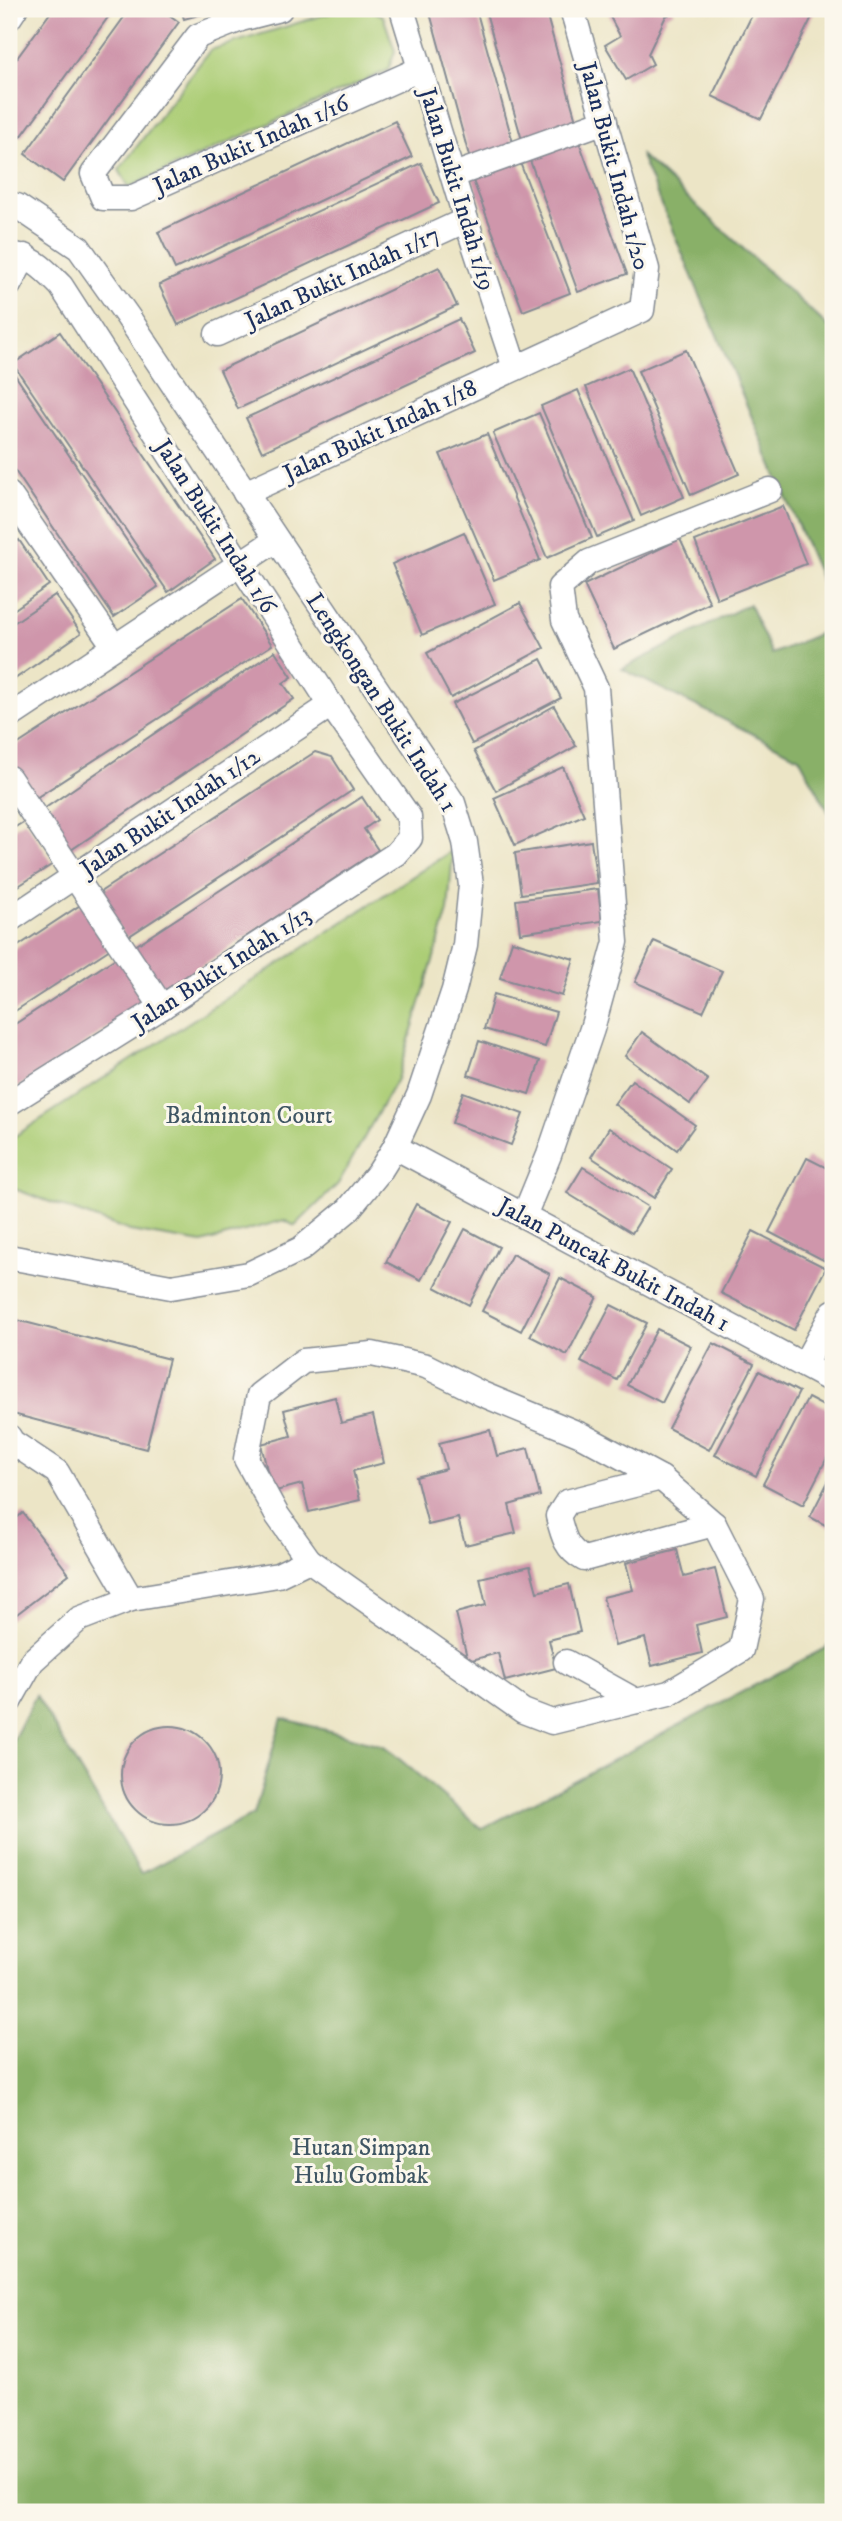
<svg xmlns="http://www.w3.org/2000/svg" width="842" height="2521" font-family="'IM FELL DW Pica',serif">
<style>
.green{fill:#accd76;stroke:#647e6a;stroke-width:2}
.forest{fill:#89b067;stroke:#527062;stroke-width:2}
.building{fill:#cf96ab}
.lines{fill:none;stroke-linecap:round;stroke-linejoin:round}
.minor-casing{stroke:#848a92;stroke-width:27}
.minor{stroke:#fff;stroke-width:24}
.labels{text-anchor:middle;stroke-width:6;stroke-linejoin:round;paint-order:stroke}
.street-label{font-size:24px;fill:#1b2f5e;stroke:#fbf7ec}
.park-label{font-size:24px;fill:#3f5664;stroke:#fbf7ec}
</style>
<rect width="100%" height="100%" fill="#fbf7ec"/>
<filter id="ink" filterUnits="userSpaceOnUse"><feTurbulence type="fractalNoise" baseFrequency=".0143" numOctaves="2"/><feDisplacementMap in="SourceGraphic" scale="14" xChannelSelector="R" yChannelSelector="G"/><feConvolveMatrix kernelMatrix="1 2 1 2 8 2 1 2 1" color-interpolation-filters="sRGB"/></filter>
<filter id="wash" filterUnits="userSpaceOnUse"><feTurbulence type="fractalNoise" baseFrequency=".00686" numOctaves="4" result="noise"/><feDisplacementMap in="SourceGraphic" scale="28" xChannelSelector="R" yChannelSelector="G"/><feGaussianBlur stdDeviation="1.57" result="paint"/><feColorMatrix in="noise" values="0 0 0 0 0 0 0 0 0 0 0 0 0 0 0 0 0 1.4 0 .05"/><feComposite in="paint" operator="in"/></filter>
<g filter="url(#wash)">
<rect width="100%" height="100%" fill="#ece5c6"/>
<g class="green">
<polygon points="343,9 370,9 383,16 395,51 388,70 129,187 119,170 210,50"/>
<polygon points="453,850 448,911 397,1079 338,1184 295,1226 284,1220 202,1243 130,1231 9,1187 9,1140"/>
</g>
<g class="forest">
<polygon points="640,154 833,331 833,608"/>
<polygon points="749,604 772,654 833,628 833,820 799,757 622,669"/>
<polygon points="833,1644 833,2512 9,2512 9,1748 36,1695 141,1874 254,1814 282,1718 384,1746 482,1829"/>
</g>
<g id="blocks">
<g class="building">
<polygon points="53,9 114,9 21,137 9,128 9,69"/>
<polygon points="130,9 161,9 179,22 63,182 25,154"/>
<polygon points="181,9 217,9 217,10 184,19"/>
<polygon points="444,9 476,9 515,150 471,163 430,13"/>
<polygon points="485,9 545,9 577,124 522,140"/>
<polygon points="606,9 672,9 674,12 666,16 648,54 653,64 626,80 605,45 620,36"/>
<polygon points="755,9 816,9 761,119 712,96"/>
<polygon points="395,121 412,157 175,269 158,232"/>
<polygon points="577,136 627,274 578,292 528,155"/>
<polygon points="519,160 570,293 523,311 472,178"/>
<polygon points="421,163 439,203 178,325 159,285"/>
<polygon points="439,267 457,306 238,409 220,370"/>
<polygon points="459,319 475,353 262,452 246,418"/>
<polygon points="60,332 215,559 168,592 13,364"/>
<polygon points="686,350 739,474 691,495 638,371"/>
<polygon points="9,366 158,587 114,617 9,462"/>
<polygon points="629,368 684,497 641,516 586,387"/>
<polygon points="578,390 634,521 597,537 541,406"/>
<polygon points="539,413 592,538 547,558 493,433"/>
<polygon points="487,434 540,560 494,580 440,454"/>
<polygon points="783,506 806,564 717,599 695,541"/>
<polygon points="464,532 495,604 422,635 392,564"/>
<polygon points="680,539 710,603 614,649 584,585"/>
<polygon points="19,540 49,585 9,613 9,547"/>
<polygon points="55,595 81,633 9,683 9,626"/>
<polygon points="242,599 272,645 28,803 9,773 9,750"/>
<polygon points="520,603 544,648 451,698 427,653"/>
<polygon points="275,651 292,677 283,683 294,699 65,854 38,813"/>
<polygon points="541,659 561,698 472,744 452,704"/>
<polygon points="554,706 576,746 496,791 474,751"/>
<polygon points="315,752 332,757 353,790 126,938 97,894"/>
<polygon points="563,767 584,815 515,845 494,798"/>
<polygon points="362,797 377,820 364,829 378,850 162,992 132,948"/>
<polygon points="25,821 53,864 9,892 9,831"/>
<polygon points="591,841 597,883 521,894 515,853"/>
<polygon points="598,889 602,921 520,933 516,900"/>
<polygon points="85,902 113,947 9,1015 9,952"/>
<polygon points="512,941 574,959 562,996 500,978"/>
<polygon points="654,941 722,971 703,1012 635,982"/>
<polygon points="119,956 148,1002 9,1093 9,1028"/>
<polygon points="494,994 556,1012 545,1047 484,1029"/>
<polygon points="642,1032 708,1080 690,1104 625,1056"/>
<polygon points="479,1041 540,1061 529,1094 468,1075"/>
<polygon points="632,1080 695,1125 677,1150 614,1104"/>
<polygon points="463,1092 523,1114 511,1145 452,1123"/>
<polygon points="609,1128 672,1169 654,1198 591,1157"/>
<polygon points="807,1158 833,1171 833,1255 829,1263 769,1232"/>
<polygon points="583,1167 648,1207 632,1233 567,1193"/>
<polygon points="416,1204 452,1222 421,1280 386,1262"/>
<polygon points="465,1229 499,1247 469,1305 435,1287"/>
<polygon points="753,1231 826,1268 794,1330 721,1293"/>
<polygon points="512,1254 550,1274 521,1331 482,1311"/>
<polygon points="560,1278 597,1297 567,1355 530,1336"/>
<polygon points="611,1305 647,1323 617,1380 581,1362"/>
<polygon points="9,1318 169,1359 146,1449 9,1413"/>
<polygon points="657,1329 691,1346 662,1403 627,1385"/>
<polygon points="713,1343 754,1364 709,1450 668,1428"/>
<polygon points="759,1371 799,1392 756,1476 715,1455"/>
<polygon points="335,1397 341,1423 373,1415 384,1463 353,1471 360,1500 309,1512 302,1484 272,1492 261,1444 291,1436 284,1410"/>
<polygon points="808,1398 833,1411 833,1446 803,1505 763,1484"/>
<polygon points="490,1430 497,1456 528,1448 540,1496 509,1505 516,1533 465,1545 458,1518 428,1525 416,1477 446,1469 439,1443"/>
<polygon points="833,1472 833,1529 810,1517"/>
<polygon points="23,1513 69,1574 9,1620 9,1524"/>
<polygon points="677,1550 684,1577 715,1569 727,1617 696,1625 702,1653 652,1666 645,1638 615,1646 603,1597 633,1590 626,1563"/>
<polygon points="530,1566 537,1592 569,1584 580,1632 549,1640 556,1668 505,1681 498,1653 468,1661 456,1613 486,1605 480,1578"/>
<circle cx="170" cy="1775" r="49"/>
</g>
</g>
</g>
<g filter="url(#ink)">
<use href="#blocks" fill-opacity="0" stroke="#848a92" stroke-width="2"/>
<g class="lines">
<g class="minor-casing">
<g id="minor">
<polyline points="280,9 241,19 198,36 93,174 103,198 131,198 420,69"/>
<polyline points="402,9 466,220 515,368"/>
<polyline points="9,18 15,9"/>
<polyline points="454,175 605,121"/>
<polyline points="9,204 17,206 79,248 128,317 453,803 465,842 471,885 465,945 454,990 419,1095 395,1147 380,1171 348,1210 301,1249 249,1274 171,1287 9,1257"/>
<path d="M9 254C34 257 44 269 61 286L331 705 409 817 410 838 396 854 162 1007 9 1103"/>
<polyline points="9,285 25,256"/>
<polyline points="217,334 466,220"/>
<polyline points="245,493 642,310 647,269 572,9"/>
<polyline points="9,494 114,646"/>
<polyline points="9,717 276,540"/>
<polyline points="9,778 162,1007"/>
<polyline points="9,920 331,705"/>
<polyline points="395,1147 833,1381"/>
<polyline points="524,1216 549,1155 592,1029 616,942 596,688 564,620 560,587 589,562 770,490"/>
<polygon points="372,1354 426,1366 482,1394 581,1435 661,1478 714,1524 752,1599 741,1650 669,1693 552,1722 523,1711 309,1560 277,1515 246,1459 259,1395 303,1361"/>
<polyline points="804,1365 833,1312"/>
<polyline points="9,1437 12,1442 57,1472 131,1599"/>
<path d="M661 1478 567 1502 558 1516C563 1536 566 1549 584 1559L714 1524"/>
<polyline points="566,1662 636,1701"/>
<polyline points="9,1702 32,1661 79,1619 131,1599 278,1575 309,1560"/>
</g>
</g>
<use href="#minor" class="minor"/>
</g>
</g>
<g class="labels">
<g class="street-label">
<text transform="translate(251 144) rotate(-24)" y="8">Jalan Bukit Indah 1/16</text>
<text transform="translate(615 166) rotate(75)" y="8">Jalan Bukit Indah 1/20</text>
<text transform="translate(458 189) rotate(73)" y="8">Jalan Bukit Indah 1/19</text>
<text transform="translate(342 277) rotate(-25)" y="8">Jalan Bukit Indah 1/17</text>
<text transform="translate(380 430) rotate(-25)" y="8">Jalan Bukit Indah 1/18</text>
<text transform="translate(216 526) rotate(57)" y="8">Jalan Bukit Indah 1/6</text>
<text transform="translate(382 702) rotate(57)" y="8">Lengkongan Bukit Indah 1</text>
<text transform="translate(170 812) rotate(-34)" y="8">Jalan Bukit Indah 1/12</text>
<text transform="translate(221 968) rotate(-33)" y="8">Jalan Bukit Indah 1/13</text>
<text transform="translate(614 1264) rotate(28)" y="8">Jalan Puncak Bukit Indah 1</text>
</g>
<g class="park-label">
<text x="249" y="1123">Badminton Court</text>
<text x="361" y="2155">Hutan Simpan<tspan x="361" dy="28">Hulu Gombak</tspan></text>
</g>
</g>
<rect width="842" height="2521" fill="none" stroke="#fbf7ec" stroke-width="35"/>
</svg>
